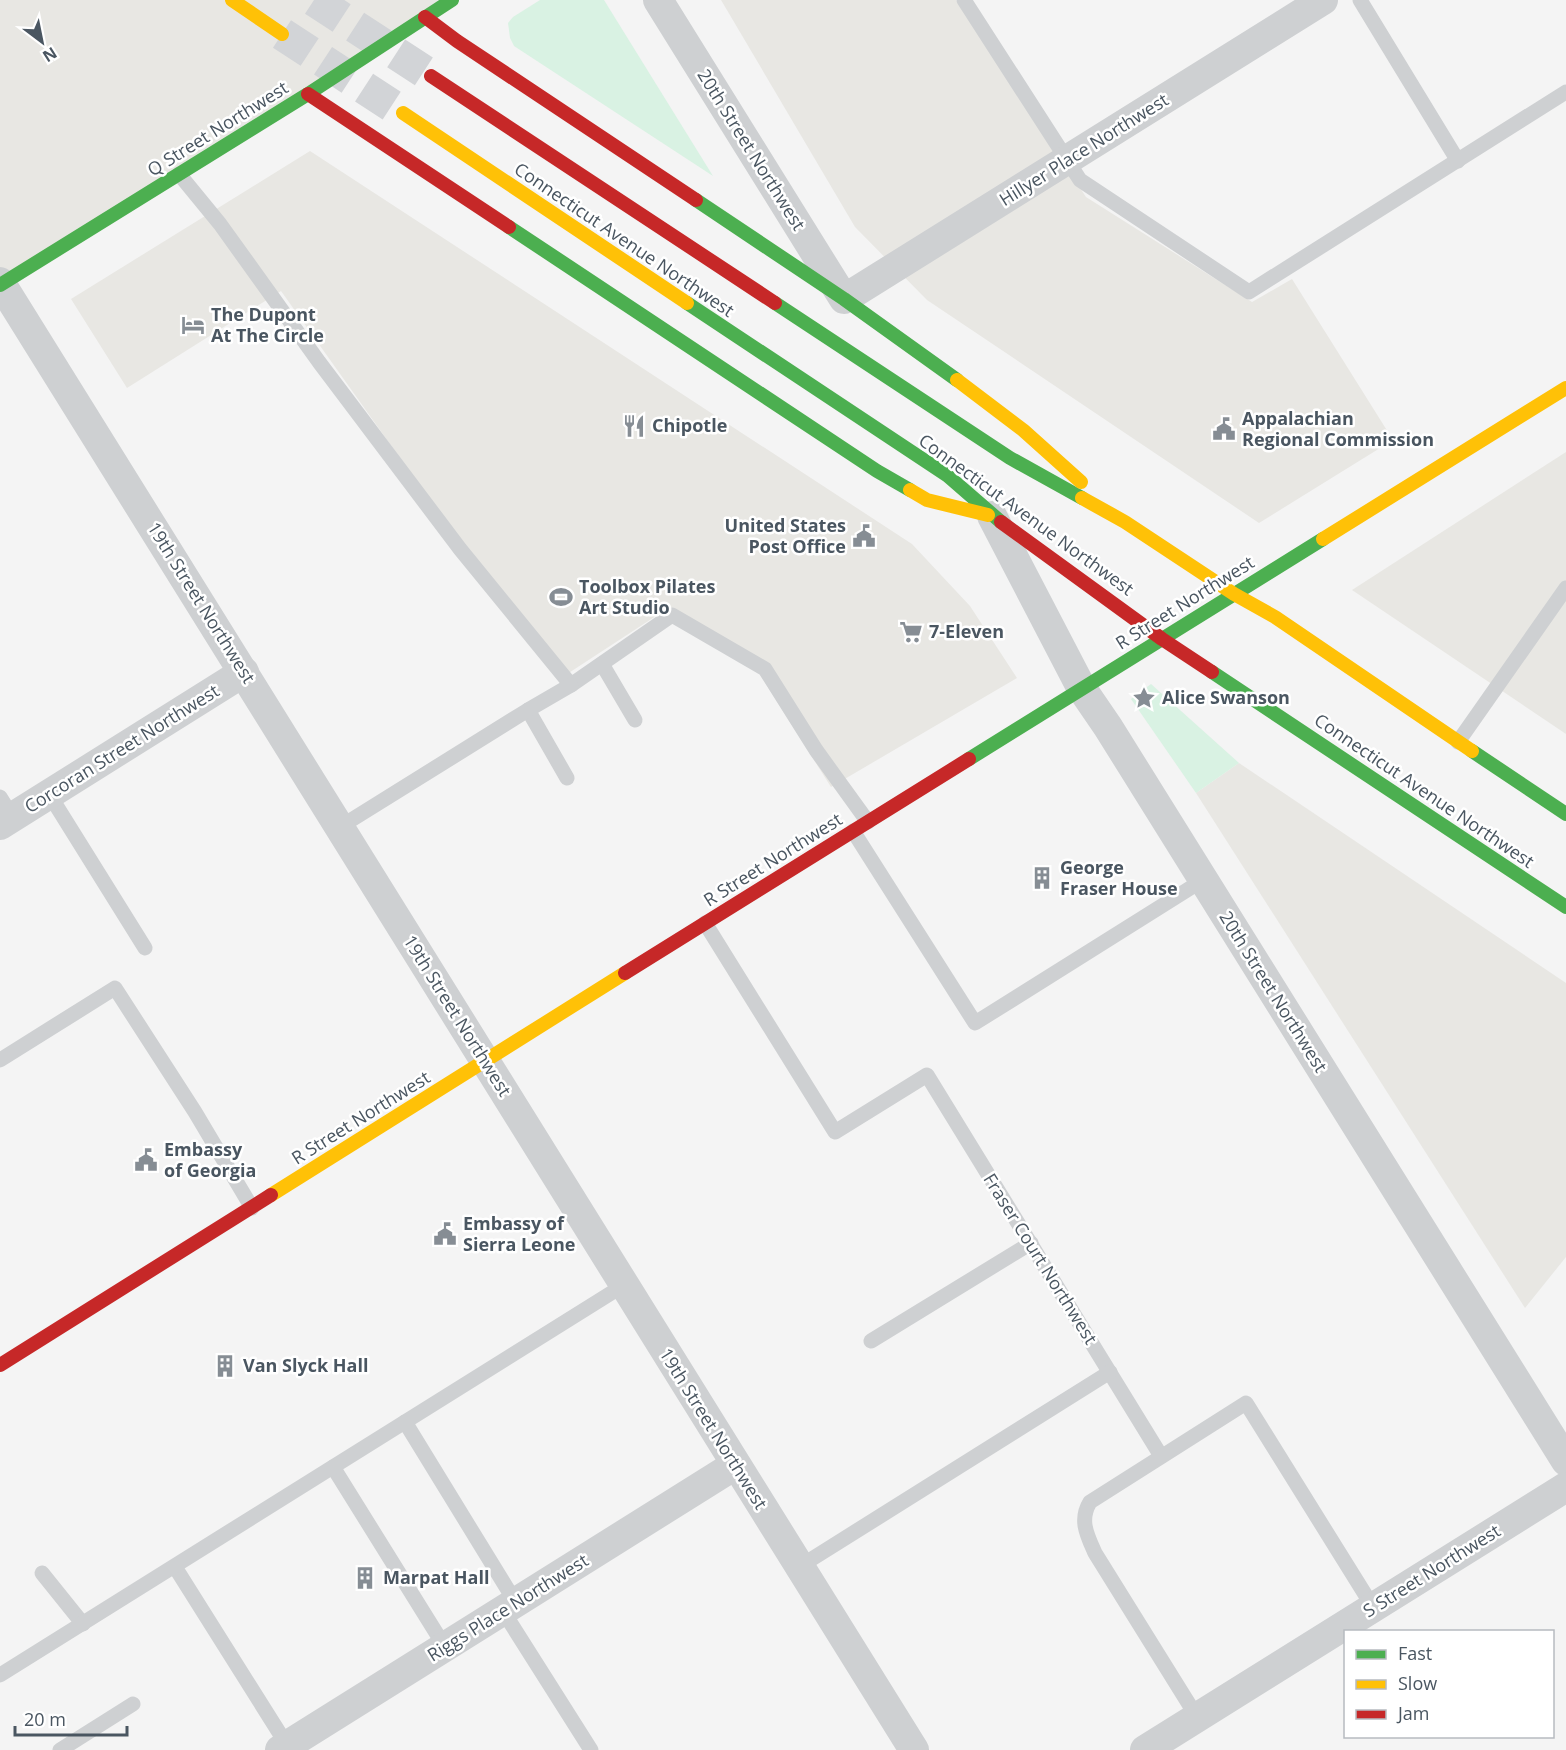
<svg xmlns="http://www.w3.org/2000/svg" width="1566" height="1750" font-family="'Open Sans',sans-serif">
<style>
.commercial{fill:#e8e7e3}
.green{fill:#d9f2e3}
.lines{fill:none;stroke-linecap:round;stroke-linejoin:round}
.primary-tunnel{stroke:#d2d4d7;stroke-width:33;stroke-dasharray:33 16;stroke-linecap:butt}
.lane{stroke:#ced0d2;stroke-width:15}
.street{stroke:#ced0d2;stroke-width:30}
.fast{stroke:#4caf50;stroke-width:14}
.slow{stroke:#ffc107;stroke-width:14}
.jam{stroke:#c62828;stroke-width:14}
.labels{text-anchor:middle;stroke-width:5;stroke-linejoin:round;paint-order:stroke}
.street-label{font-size:18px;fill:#4a5661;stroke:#fff}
.poi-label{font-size:18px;font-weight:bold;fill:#4a5661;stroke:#fff;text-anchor:start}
</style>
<rect width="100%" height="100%" fill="#f4f4f4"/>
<g class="commercial">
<polygon points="0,0 452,0 0,285"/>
<polygon points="721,0 956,0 1086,197 1252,302 1292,279 1393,440 1259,523 927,300 855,227"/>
<polygon points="310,151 912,544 970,606 1017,678 831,787 759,673 662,612 558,680 281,291 127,388 71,299"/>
<polygon points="1566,452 1566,734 1352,590"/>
<polygon points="1239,763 1566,983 1566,1257 1525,1308 1196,793"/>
</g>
<g class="green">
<polygon points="540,0 604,0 713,176 514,46 510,38 508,23 513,17"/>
<polygon points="1151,684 1239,763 1196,793 1131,699"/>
</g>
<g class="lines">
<g class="primary-tunnel">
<polyline points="314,0 431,76"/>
<polyline points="282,34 403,113"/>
</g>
<g class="lane">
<polyline points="964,0 1080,180 1249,292 1566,92"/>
<polyline points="1360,0 1458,161"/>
<polyline points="179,174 220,224 319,362 460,549 571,685 672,615 765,669 816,750 868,822"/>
<polyline points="602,664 635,720"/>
<polyline points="528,710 567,778"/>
<polyline points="1458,742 1566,588"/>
<polyline points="49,794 145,948"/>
<polyline points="0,797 13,818"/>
<polyline points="340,827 528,710 571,685"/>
<polyline points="853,831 975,1023 1203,880"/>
<polyline points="705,923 835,1132 927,1075 1161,1456"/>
<polyline points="0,1060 115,988 195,1112 252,1208"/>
<polyline points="871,1341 1031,1243"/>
<polyline points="405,1422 516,1603"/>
<polyline points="333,1467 445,1647"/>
<polyline points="175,1567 287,1745"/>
<polyline points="799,1567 1110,1372"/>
<polyline points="42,1573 83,1624"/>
<polyline points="503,1611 591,1750"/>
<polyline points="0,1675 624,1285"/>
<path d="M1197 1717 1095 1553C1087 1535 1079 1520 1090 1502L1246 1403 1373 1607"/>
<polyline points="60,1750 133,1704"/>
</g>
<g class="street">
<polyline points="658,0 844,299 1323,0"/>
<polyline points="0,282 914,1750"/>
<polyline points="992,516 1082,689 1108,727 1566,1461"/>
<polyline points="0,825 244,672"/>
<polyline points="280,1750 735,1465"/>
<polyline points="1145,1750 1566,1487"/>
</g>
<g class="fast">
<polyline points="696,200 844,299 957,380"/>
<polyline points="509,227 877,471 910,490"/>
<polyline points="0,285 308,94 452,0"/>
<polyline points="687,303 948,476 1001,522"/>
<polyline points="775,303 1010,458 1082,498"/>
<polyline points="1212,672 1566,907"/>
<polyline points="1472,751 1566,814"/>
<polyline points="969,759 1323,539"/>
</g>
<g class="slow">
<polyline points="232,0 282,34"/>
<polyline points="403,113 687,303"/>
<polyline points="957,380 1023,430 1081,482"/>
<polyline points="910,490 927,500 988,515"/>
<polyline points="1082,498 1125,522 1234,594 1275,617 1472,751"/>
<polyline points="1323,539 1566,388"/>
<polyline points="271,1195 625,973"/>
</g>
<g class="jam">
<polyline points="425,17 457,41 696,200"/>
<polyline points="431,76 775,303"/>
<polyline points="308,94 509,227"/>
<polyline points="1001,522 1162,639 1212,672"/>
<polyline points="625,973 969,759"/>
<polyline points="0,1365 271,1195"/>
</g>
</g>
<defs>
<g id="hotel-bare" transform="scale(1.8)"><path d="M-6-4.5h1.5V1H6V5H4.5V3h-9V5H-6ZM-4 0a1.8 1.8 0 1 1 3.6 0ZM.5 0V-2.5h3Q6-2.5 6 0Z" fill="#868d94" stroke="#fff" stroke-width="2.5" paint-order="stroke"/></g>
<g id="restaurant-bare" transform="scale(1.8)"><path d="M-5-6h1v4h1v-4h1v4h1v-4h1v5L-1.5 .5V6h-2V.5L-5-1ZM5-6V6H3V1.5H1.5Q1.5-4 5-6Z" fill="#868d94" stroke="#fff" stroke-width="2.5" paint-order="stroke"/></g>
<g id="civic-bare" transform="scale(1.8)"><path d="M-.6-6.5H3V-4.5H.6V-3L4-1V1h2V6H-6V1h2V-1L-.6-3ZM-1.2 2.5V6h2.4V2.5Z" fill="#868d94" stroke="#fff" stroke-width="2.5" paint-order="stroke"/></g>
<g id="stadium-bare" transform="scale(1.8)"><path d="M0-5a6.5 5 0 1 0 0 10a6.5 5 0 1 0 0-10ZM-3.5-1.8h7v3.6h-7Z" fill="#868d94" stroke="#fff" stroke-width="2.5" paint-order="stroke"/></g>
<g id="supermarket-bare" transform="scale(1.8)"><path d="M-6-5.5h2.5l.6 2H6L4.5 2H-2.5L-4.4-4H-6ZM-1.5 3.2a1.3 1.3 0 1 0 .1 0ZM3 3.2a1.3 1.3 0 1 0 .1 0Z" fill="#868d94" stroke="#fff" stroke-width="2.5" paint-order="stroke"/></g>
<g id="sight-bare" transform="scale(1.8)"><path d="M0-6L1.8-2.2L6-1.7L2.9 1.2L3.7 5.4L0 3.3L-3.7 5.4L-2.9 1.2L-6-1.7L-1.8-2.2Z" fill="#868d94" stroke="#fff" stroke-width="2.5" paint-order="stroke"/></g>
<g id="building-bare" transform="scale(1.8)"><path d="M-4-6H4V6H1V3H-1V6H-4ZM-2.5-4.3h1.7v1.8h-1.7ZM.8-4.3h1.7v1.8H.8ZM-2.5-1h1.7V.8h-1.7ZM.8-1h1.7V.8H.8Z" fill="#868d94" stroke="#fff" stroke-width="2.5" paint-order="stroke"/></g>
</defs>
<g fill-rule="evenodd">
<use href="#hotel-bare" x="193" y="325"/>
<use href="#restaurant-bare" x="634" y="426"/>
<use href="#civic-bare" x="1224" y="429"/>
<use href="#civic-bare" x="864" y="536"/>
<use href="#stadium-bare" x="561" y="597"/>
<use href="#supermarket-bare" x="911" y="632"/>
<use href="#sight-bare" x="1144" y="698"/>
<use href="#building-bare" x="1042" y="878"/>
<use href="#civic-bare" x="146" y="1160"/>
<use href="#civic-bare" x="445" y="1234"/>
<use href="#building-bare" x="225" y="1366"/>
<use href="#building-bare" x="365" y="1578"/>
</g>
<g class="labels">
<g class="street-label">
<text transform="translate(218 129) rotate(-32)" y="6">Q Street Northwest</text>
<text transform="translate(751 150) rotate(58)" y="6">20th Street Northwest</text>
<text transform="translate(1084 150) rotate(-32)" y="6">Hillyer Place Northwest</text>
<text transform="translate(624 240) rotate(34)" y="6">Connecticut Avenue Northwest</text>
<text transform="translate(1026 515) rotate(36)" y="6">Connecticut Avenue Northwest</text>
<text transform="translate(201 603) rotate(58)" y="6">19th Street Northwest</text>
<text transform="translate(1185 603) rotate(-32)" y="6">R Street Northwest</text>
<text transform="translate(122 749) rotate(-32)" y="6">Corcoran Street Northwest</text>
<text transform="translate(1424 791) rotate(34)" y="6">Connecticut Avenue Northwest</text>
<text transform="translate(773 860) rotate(-32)" y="6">R Street Northwest</text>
<text transform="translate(1273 992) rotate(58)" y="6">20th Street Northwest</text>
<text transform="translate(457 1016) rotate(58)" y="6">19th Street Northwest</text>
<text transform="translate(361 1118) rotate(-32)" y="6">R Street Northwest</text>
<text transform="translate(1040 1259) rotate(58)" y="6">Fraser Court Northwest</text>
<text transform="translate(713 1429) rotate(58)" y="6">19th Street Northwest</text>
<text transform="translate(1432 1571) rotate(-32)" y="6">S Street Northwest</text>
<text transform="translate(508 1608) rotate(-32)" y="6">Riggs Place Northwest</text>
</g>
<g class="poi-label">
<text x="211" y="321">The Dupont<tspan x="211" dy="21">At The Circle</tspan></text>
<text x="1242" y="425">Appalachian<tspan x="1242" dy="21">Regional Commission</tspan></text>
<text x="652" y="432">Chipotle</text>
<text x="846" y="532" text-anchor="end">United States<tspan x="846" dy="21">Post Office</tspan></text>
<text x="579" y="593">Toolbox Pilates<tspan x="579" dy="21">Art Studio</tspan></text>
<text x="929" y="638">7-Eleven</text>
<text x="1162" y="704">Alice Swanson</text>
<text x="1060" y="874">George<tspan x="1060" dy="21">Fraser House</tspan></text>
<text x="164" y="1156">Embassy<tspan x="164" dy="21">of Georgia</tspan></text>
<text x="463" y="1230">Embassy of<tspan x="463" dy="21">Sierra Leone</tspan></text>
<text x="243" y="1372">Van Slyck Hall</text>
<text x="383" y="1584">Marpat Hall</text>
</g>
</g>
<rect x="1344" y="1630" width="210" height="108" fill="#ffffff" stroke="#b7bbc0" stroke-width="1.5"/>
<rect x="1356" y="1650" width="30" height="9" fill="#4caf50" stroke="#b7bbc0" stroke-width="1.5"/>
<text x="1398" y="1660" font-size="18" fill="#4a5661">Fast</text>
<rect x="1356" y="1680" width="30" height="9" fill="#ffc107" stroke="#b7bbc0" stroke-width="1.5"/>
<text x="1398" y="1690" font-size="18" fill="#4a5661">Slow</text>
<rect x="1356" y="1710" width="30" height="9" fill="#c62828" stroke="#b7bbc0" stroke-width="1.5"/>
<text x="1398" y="1720" font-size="18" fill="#4a5661">Jam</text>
<g transform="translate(42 42) rotate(148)" stroke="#ffffff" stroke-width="4.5" paint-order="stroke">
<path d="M0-4.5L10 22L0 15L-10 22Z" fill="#4a5661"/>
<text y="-9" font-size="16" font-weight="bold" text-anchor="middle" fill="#4a5661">N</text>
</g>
<path d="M15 1726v9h112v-9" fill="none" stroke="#4a5661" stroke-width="3"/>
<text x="24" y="1726" font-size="18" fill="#4a5661" stroke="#ffffff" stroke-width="4.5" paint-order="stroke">20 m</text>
</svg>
